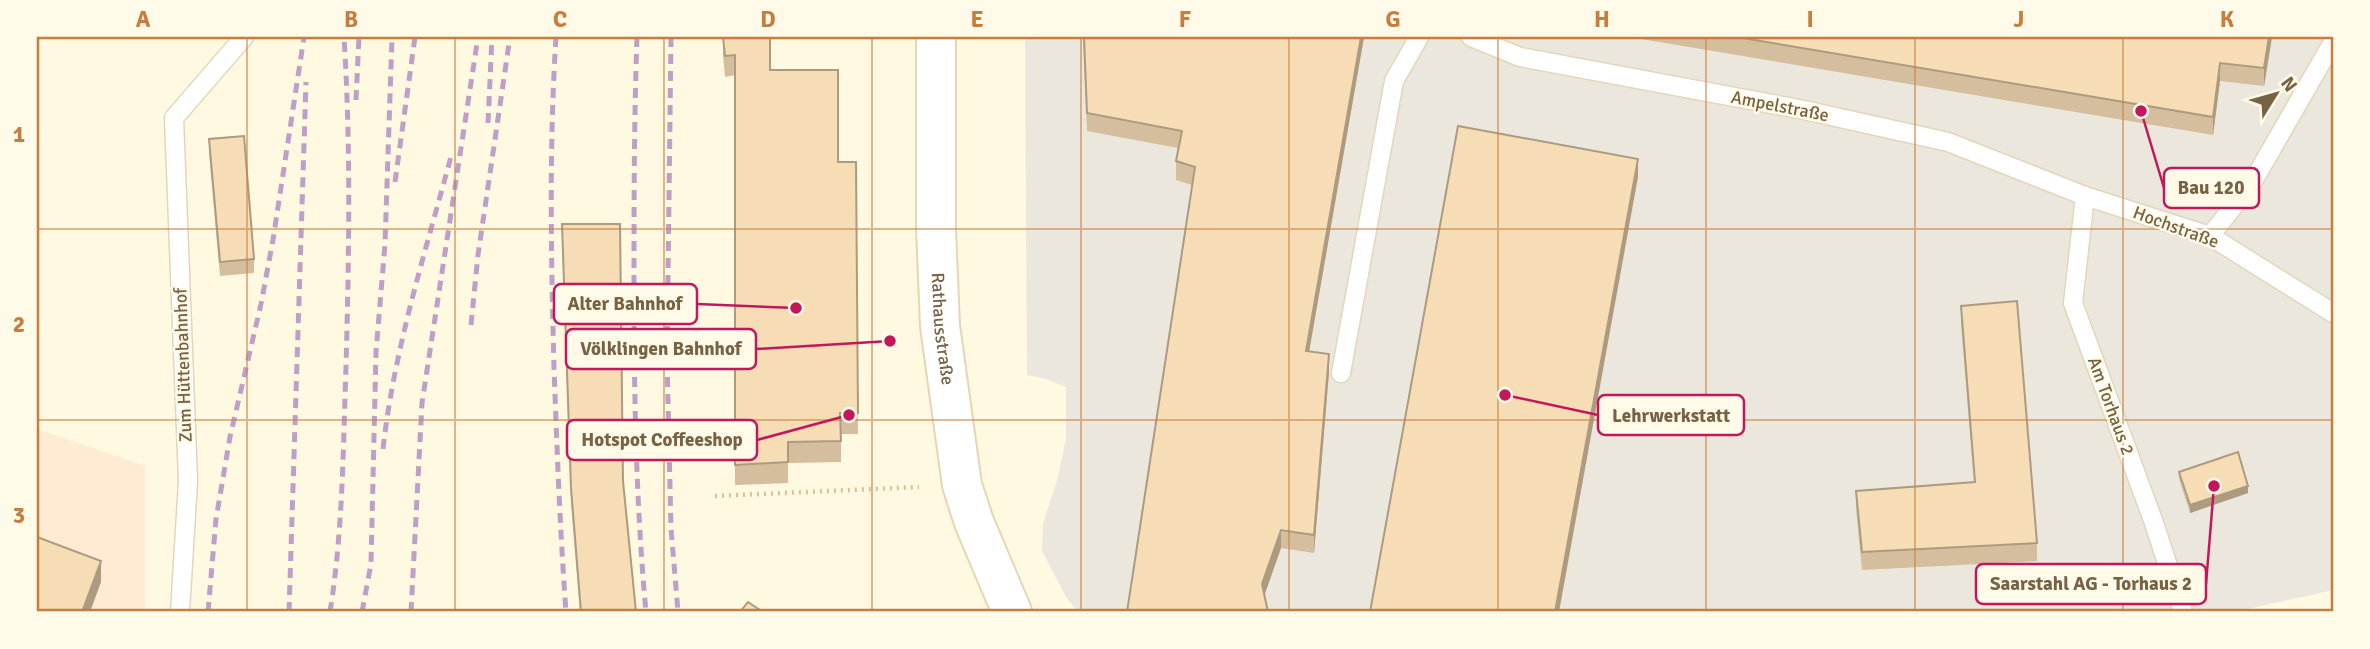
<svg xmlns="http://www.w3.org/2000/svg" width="2370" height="649" font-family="Signika,sans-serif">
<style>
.commercial{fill:#ffead3}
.industrial{fill:#ece7dc}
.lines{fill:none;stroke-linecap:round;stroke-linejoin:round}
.lane-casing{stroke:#e3d6bc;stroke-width:21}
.secondary-casing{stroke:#e5d6b6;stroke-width:42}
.path{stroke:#dac099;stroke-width:4.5;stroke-dasharray:2 5;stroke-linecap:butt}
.lane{stroke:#fff;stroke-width:18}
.secondary{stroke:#fff;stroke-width:38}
.rail{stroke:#be9fc8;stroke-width:5;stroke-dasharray:10 7;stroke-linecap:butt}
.wall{fill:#d4be9d}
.shaded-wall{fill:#ac9b7f}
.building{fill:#f6ddb6;stroke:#ac9b7f;stroke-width:2}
.grid{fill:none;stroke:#c87d3e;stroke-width:2;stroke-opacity:0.55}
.labels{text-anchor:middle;stroke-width:5;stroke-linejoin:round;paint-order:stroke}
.street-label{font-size:18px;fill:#776245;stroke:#fffbe8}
.leader{fill:none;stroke:#c2185b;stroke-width:2.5}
.callout-dot{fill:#c2185b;stroke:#fffbe8;stroke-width:2.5}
.callout{fill:#fffbe8;stroke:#c2185b;stroke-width:2.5}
.callout-label{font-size:19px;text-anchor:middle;font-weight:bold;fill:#776245}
.neatline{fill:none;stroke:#c87d3e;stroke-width:2.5}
.grid-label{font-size:23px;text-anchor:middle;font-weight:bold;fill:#c87d3e}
</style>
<rect width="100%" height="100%" fill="#fef9e0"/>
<polygon class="commercial" points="37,429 145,466 145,612 37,612"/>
<polygon class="industrial" points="1025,37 2333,37 2333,590 2234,612 1078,612 1066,597 1042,551 1043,524 1058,477 1066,439 1066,387 1046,379 1027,375"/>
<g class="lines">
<g class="lane-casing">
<g id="lane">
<polyline points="1471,37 1520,57 1804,110 1948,142 2085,196 2210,236 2333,313"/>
<polyline points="2085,196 2073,303 2154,523 2183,612"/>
<polyline points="2210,236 2252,183 2333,42"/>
<polyline points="1341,373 1394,81 1419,37"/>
<polyline points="180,612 188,481 174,118 244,37"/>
</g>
</g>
<g class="secondary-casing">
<g id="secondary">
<path id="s1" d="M936 37V228L940 326 962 485 974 522 1012 612"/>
</g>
</g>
<polyline class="path" points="715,496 919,487"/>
<use href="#lane" class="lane"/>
<use href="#secondary" class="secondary"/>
<g class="rail">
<path d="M556 37C549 147 551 257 554 367 557 449 560 531 566 612"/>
<path d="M637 37C634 120 634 204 634 287 634 396 636 504 646 612"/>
<polyline points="671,37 667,359 671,528 678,612"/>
<polyline points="356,100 359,37"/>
<polyline points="488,123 492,37"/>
<polyline points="395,182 415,37"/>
<polyline points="471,325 478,255 510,37"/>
<path d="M383 449C394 349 426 250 452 153"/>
<polyline points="208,612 216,519 230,437 261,304 273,240 304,37"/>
<polyline points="289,612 306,82"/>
<path d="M330 612C343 531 343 450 346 367 349 257 351 147 344 37"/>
<polyline points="362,612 371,564 376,352 385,244 392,37"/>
<polyline points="411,612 422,403 478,37"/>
</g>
</g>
<g class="wall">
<polygon points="723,37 770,70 838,162 856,162 858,434 841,434 841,462 788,463 788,483 735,485 735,75 725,77 723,55"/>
<polygon points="1083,37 1364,37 1309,352 1329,372 1314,553 1281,548 1264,596 1127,612 1192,185 1176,180 1176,161 1178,148 1087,131"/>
<polygon points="1629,37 2272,37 2264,86 2220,81 2213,135"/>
<polygon points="209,139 254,259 254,273 220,276 209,153"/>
<polygon points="562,239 623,481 636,612 580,612 571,503"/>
<polygon points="1961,306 2037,543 2037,561 1862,570 1856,509 1856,491 1974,482 1961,324"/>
<polygon points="2179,472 2248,493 2190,513 2179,479"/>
</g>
<g class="shaded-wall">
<polygon points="1361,37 1364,37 1306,369 1306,351"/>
<polygon points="2269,37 2272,37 2264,86 2264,68"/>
<polygon points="2220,63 2220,81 2213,135 2213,117"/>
<polygon points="1638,159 1638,177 1559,612 1555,612"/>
<polygon points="1329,354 1329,372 1314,553 1314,535"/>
<polygon points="2248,486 2248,493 2190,513 2190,505"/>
<polygon points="1281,530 1281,548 1262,602 1262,584"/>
<polygon points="101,561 101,582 90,612 82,612"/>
</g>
<g class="building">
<polygon points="723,37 770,37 770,70 838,70 838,162 856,162 858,413 840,413 841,441 788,442 788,462 735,465 735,55 725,56"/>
<polygon points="1084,37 1361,37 1306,351 1329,354 1314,535 1281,530 1262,584 1268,612 1127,612 1195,167 1176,161 1182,131 1087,113"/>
<polygon points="1737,37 2269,37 2264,68 2220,63 2213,117"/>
<polygon points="1458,126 1638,159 1555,612 1370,612"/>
<polygon points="244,136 254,259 220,262 209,139"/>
<polygon points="562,224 620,224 623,481 636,612 581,612 571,488"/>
<polygon points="2017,301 2037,543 1862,552 1856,491 1975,482 1961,306"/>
<polygon points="2238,452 2248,486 2190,505 2179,472"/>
<polygon points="37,537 101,561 82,612 37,612"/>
<polygon points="748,602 763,612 740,612"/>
</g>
<path class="grid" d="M247 37V612M455 37V612M664 37V612M872 37V612M1081 37V612M1289 37V612M1498 37V612M1706 37V612M1915 37V612M2123 37V612M37 229H2333M37 420H2333"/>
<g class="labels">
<g class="street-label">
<text transform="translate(1780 106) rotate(11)" y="6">Ampelstraße</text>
<text transform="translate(2176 227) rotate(20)" y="6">Hochstraße</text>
<text dy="6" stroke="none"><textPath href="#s1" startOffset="292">Rathausstraße</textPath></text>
<text transform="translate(183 365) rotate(-92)" y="6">Zum Hüttenbahnhof</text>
<text transform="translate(2111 406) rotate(70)" y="6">Am Torhaus 2</text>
</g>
</g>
<path class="leader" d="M2141 111L2164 188M796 308L697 304M890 341L756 349M1505 395L1598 415M849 415L757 440M2214 486L2206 584"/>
<g class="callout-dot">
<circle cx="2141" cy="111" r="7"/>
<circle cx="796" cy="308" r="7"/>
<circle cx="890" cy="341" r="7"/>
<circle cx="1505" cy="395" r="7"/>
<circle cx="849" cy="415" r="7"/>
<circle cx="2214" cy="486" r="7"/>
</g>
<g class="callout">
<rect x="2164" y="168" width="95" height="40" rx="7"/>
<rect x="554" y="284" width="143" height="40" rx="7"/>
<rect x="566" y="329" width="190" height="40" rx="7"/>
<rect x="1598" y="395" width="146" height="40" rx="7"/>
<rect x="567" y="420" width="190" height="40" rx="7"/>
<rect x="1976" y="564" width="230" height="40" rx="7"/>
</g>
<g class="callout-label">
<text x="2211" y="194">Bau 120</text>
<text x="625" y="310">Alter Bahnhof</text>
<text x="661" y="355">Völklingen Bahnhof</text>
<text x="1671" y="422">Lehrwerkstatt</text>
<text x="662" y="446">Hotspot Coffeeshop</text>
<text x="2091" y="590">Saarstahl AG - Torhaus 2</text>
</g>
<rect width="2370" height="649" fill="none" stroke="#fffbe8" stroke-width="77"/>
<g transform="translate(2276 94) rotate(53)" stroke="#fffbe8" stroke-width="5" paint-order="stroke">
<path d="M0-5L12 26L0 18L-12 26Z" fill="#776245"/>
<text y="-10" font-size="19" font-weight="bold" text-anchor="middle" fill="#776245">N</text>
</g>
<rect x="38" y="38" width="2294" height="572" class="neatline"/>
<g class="grid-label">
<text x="143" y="27">A</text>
<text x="351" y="27">B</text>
<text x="560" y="27">C</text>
<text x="768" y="27">D</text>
<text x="977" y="27">E</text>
<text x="1185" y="27">F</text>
<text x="1393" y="27">G</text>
<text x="1602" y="27">H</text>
<text x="1810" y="27">I</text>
<text x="2019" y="27">J</text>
<text x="2227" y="27">K</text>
<text x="19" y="142">1</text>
<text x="19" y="332">2</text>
<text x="19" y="523">3</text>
</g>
</svg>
